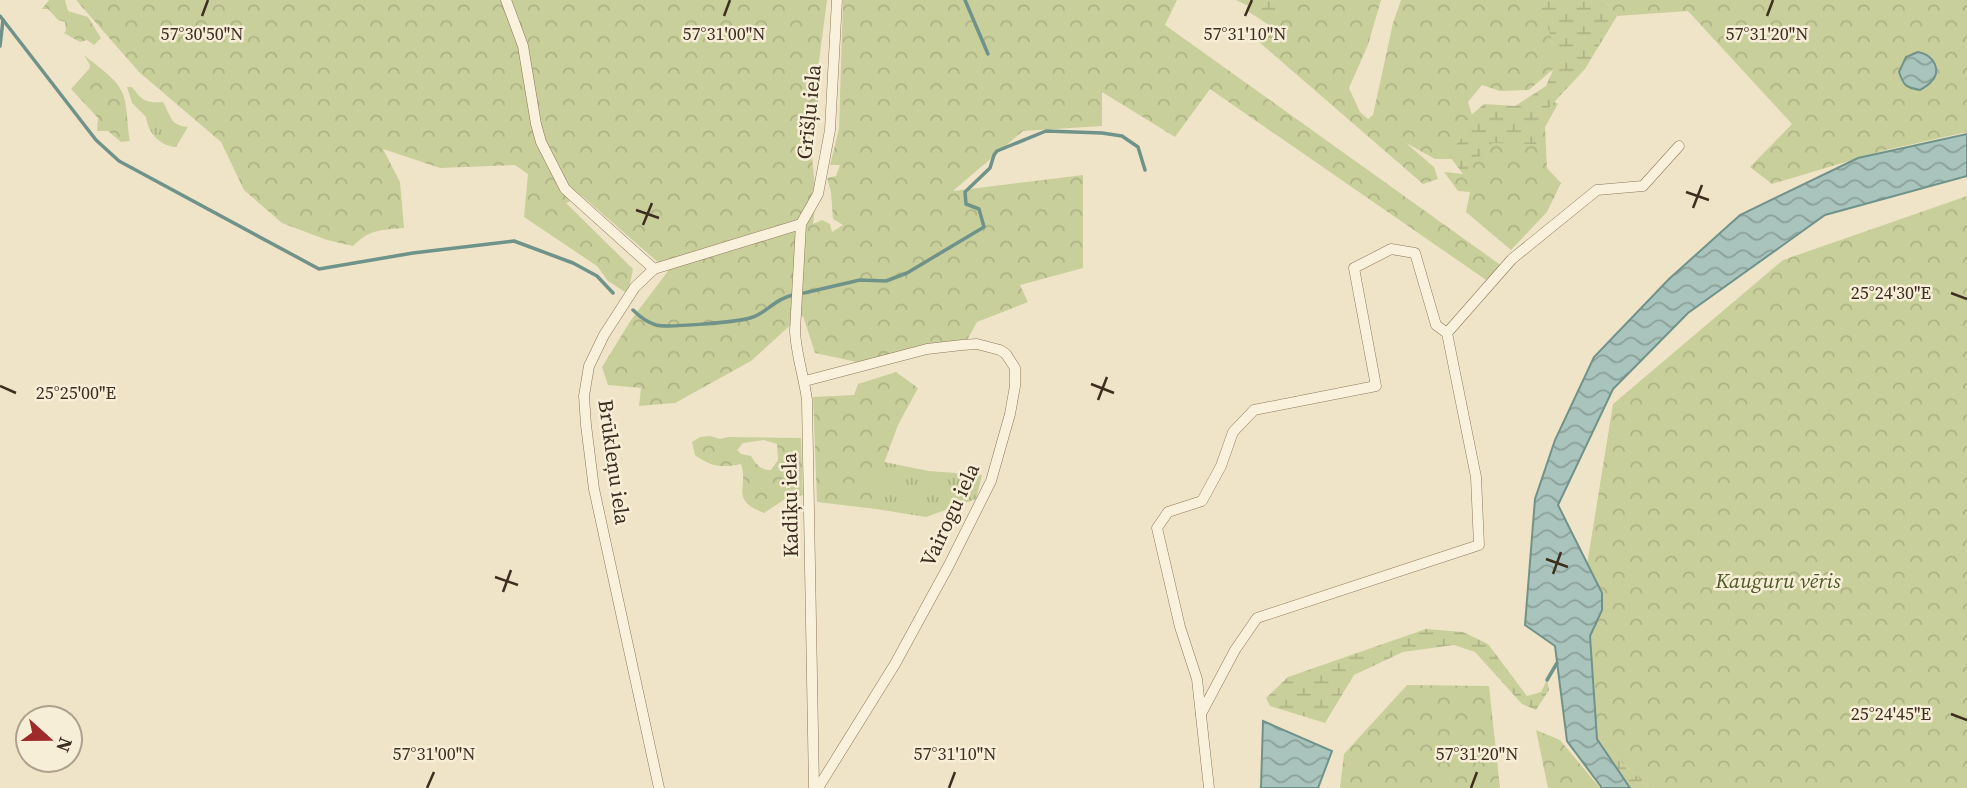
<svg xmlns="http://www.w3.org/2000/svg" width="1967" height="788" font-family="'Source Serif 4',serif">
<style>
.grass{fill:url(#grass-tufts)}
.forest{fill:url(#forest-crowns);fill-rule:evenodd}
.wetland{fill:url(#wetland-marsh)}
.water{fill:url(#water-waves);stroke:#6f938a;stroke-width:2}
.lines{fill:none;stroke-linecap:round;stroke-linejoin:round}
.stream{stroke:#6f938a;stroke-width:3.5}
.minor-casing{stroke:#8d765c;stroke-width:11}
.minor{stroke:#faf1dc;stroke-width:10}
.ticks{fill:none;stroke:#3d2e20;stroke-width:2.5}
.labels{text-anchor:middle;stroke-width:5;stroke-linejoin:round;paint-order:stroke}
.street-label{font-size:21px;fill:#3d2e20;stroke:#f7eed8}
.park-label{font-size:21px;font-style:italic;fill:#4d5a26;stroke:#f7eed8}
.ticks-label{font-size:18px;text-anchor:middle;fill:#3d2e20;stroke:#f7eed8;stroke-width:5;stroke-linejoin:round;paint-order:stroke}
</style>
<defs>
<pattern id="grass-tufts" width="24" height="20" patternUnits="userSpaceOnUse" patternTransform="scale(1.75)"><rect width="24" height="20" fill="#c9cf9b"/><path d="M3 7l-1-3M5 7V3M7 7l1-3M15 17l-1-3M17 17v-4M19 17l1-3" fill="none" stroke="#aeb285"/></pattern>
<pattern id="forest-crowns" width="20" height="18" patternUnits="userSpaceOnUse" patternTransform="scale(1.75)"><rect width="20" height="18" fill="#c9cf9b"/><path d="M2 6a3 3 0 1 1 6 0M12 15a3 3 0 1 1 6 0" fill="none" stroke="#aeb285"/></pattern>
<pattern id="wetland-marsh" width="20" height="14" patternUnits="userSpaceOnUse" patternTransform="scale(1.75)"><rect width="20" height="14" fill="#c9cf9b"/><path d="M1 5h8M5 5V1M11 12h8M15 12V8" fill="none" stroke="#aeb285"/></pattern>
<pattern id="water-waves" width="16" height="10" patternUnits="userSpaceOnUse" patternTransform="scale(1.75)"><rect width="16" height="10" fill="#a9c4bc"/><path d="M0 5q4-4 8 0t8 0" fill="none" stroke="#8ba098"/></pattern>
</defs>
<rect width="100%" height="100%" fill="#f0e4c8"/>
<g class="grass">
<path d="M127 87H132C143 101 145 103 163 102 172 117 169 125 188 127L176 147C160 146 148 133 146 117L132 103Z"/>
<polygon points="884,462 929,471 982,475 976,499 926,517 876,509 872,493"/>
</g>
<g class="forest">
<polygon points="49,0 65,0 68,11 88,17 101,38 94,45 87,40 80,42 64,33 66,30 65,22 58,20 48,9 42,9"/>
<path d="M76 0H827L818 69V121L805 148 812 156 816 199 813 224 822 220 830 224 832 232 843 225 833 219 831 192 827 178 836 176 840 165H830L839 129 843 0H1177L1165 25 1502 266 1489 282 1210 89 1175 137 1102 92V126L1023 131 953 191 1083 175V268L1020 285 1028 302 977 322 967 340 917 348 861 363 815 353 803 316 796 320 751 361 675 403 639 406 641 388 608 385 602 367 631 320 668 271 582 196 566 203 633 269 628 294 608 281 597 266 524 217 528 174 515 165 440 168 383 149 400 182 404 228C381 230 370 229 353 246L327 240 282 223 244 190 221 142 139 72Z"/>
<polygon points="1250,0 1381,0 1368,45 1349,88 1360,112 1368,119 1373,115 1393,23 1401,0 1567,0 1564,60 1529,90 1500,91 1482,85 1468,102 1474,122 1455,159 1435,159 1406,143 1434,167 1438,179 1423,184 1259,42 1275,29 1246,10"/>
<polygon points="1604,0 1967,0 1967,132 1886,150 1772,184 1750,167 1792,124 1688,11 1617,16"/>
<path d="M84 55C99 68 122 81 125 101 128 115 127 128 130 141L121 142 108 131H97L98 118 71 89 89 69 90 65Z"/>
<polygon points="1550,98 1558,104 1545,127 1547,168 1561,183 1547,212 1511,250 1466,212 1470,192 1458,191 1444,172 1463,174 1472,151"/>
<polygon points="1967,196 1967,788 1649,788 1597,739 1586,571 1613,404 1783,260"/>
<polygon points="896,372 918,388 898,425 873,493 876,509 817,502 813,397 854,395 858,384"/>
<path d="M710 436 720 439 728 437 801 438 803 495 785 499 764 513C729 499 749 489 741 464 722 468 711 467 695 455L692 442 700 437ZM764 440 777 444 778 460 771 470C760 470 756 464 751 456L741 454 737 450 743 443Z"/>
<polygon points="1407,685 1489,686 1500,788 1340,788 1344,754"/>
<polygon points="1536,730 1560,740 1600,788 1548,788"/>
</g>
<g class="wetland">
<polygon points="1236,0 1282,0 1269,16"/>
<polygon points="1539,0 1604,0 1617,16 1585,69 1544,113 1536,144 1492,143 1463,174 1450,157 1451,150 1463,137 1461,124 1484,104 1515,106 1546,86 1558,59"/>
<polygon points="1426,629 1463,632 1488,644 1527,696 1541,692 1547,680 1549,690 1536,710 1522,704 1475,652 1454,645 1403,652 1354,675 1325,723 1270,706 1266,698 1288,677"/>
<polygon points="1597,739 1649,788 1630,788"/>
</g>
<g class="water">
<path d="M1918 52C1934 55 1943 71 1930 83 1927 86 1923 88 1920 90 1905 87 1904 86 1899 72L1906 57Z"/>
<polygon points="1967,134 1967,176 1825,215 1688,313 1613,389 1558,505 1602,593 1602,610 1590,636 1597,739 1630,788 1602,788 1567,741 1555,646 1525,625 1535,499 1555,440 1594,357 1669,279 1740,215 1858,158"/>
<polygon points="1263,721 1332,751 1318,788 1261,788"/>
</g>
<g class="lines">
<g class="stream">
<polyline points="965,0 988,54"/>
<polyline points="0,16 96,140 119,161 319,269 413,253 514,241 573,263 597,276 613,293"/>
<polyline points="0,46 3,20"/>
<polyline points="804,293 860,280 886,281 907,273 984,227 979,209 966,204 965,192 990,168 994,155 997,151 1046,131 1102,133 1122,136 1138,147 1145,170"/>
<path d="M633 310C640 317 646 322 656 325 667 328 737 322 750 318 766 314 774 299 793 295"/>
<polyline points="1547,680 1557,663"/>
</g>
<g class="minor-casing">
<g id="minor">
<polyline points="506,0 523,46 536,124 541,142 565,189 654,269"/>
<polyline points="805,381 927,349 962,345 977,344 1000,350 1006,354 1015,368 1015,386 1010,414 991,481 949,565 895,664 818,788"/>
<polyline points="1201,714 1235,650 1257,618 1479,545 1476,477 1447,333 1512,259 1597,190 1643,186 1679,146"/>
<polyline points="659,788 594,489 586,425 584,396 589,366 604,335 635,287 654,269 801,224"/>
<path d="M814 788 807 400C804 377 796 354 795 331L801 224 818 194 830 130 837 0"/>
<polyline points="1209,788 1197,679 1180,627 1157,528 1168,512 1202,501 1221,466 1233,432 1254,410 1376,386 1354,268 1391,249 1415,253 1436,325 1447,333"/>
</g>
</g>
<use href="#minor" class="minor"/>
</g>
<path class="ticks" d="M202 16 208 0M724 16 730 0M1245 16 1252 0M1767 16 1773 0M1686 192 1709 200M1693 208 1702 185M636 210 659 218M643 225 652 203M1951 293 1967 299M1091 384 1114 393M0 386 16 393M1098 400 1107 377M1546 559 1568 567M1553 574 1561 552M495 577 518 585M503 592 511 570M1951 714 1967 720M427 788 434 772M949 788 955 772M1471 788 1477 772"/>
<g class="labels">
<g class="street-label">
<text transform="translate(809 112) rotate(-84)" y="7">Grīšļu iela</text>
<text transform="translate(614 462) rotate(82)" y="7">Brūkleņu iela</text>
<text transform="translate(790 505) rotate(-91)" y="7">Kadiķu iela</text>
<text transform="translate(950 515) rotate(-65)" y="7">Vairogu iela</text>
</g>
<g class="park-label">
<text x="1778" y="588">Kauguru vēris</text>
</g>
</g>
<g class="ticks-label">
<text x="202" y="40">57°30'50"N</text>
<text x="724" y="40">57°31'00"N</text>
<text x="1245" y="40">57°31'10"N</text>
<text x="1767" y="40">57°31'20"N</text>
<text x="1891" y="299">25°24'30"E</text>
<text x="76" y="399">25°25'00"E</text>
<text x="1891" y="720">25°24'45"E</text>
<text x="434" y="760">57°31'00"N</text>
<text x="955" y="760">57°31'10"N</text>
<text x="1477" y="760">57°31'20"N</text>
</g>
<g transform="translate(49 739) rotate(111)"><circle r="33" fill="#f7eed8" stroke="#ada18e" stroke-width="2"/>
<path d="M0-5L12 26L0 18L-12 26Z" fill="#9e2a2b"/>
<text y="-10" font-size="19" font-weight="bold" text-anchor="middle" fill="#3d2e20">N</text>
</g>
</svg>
